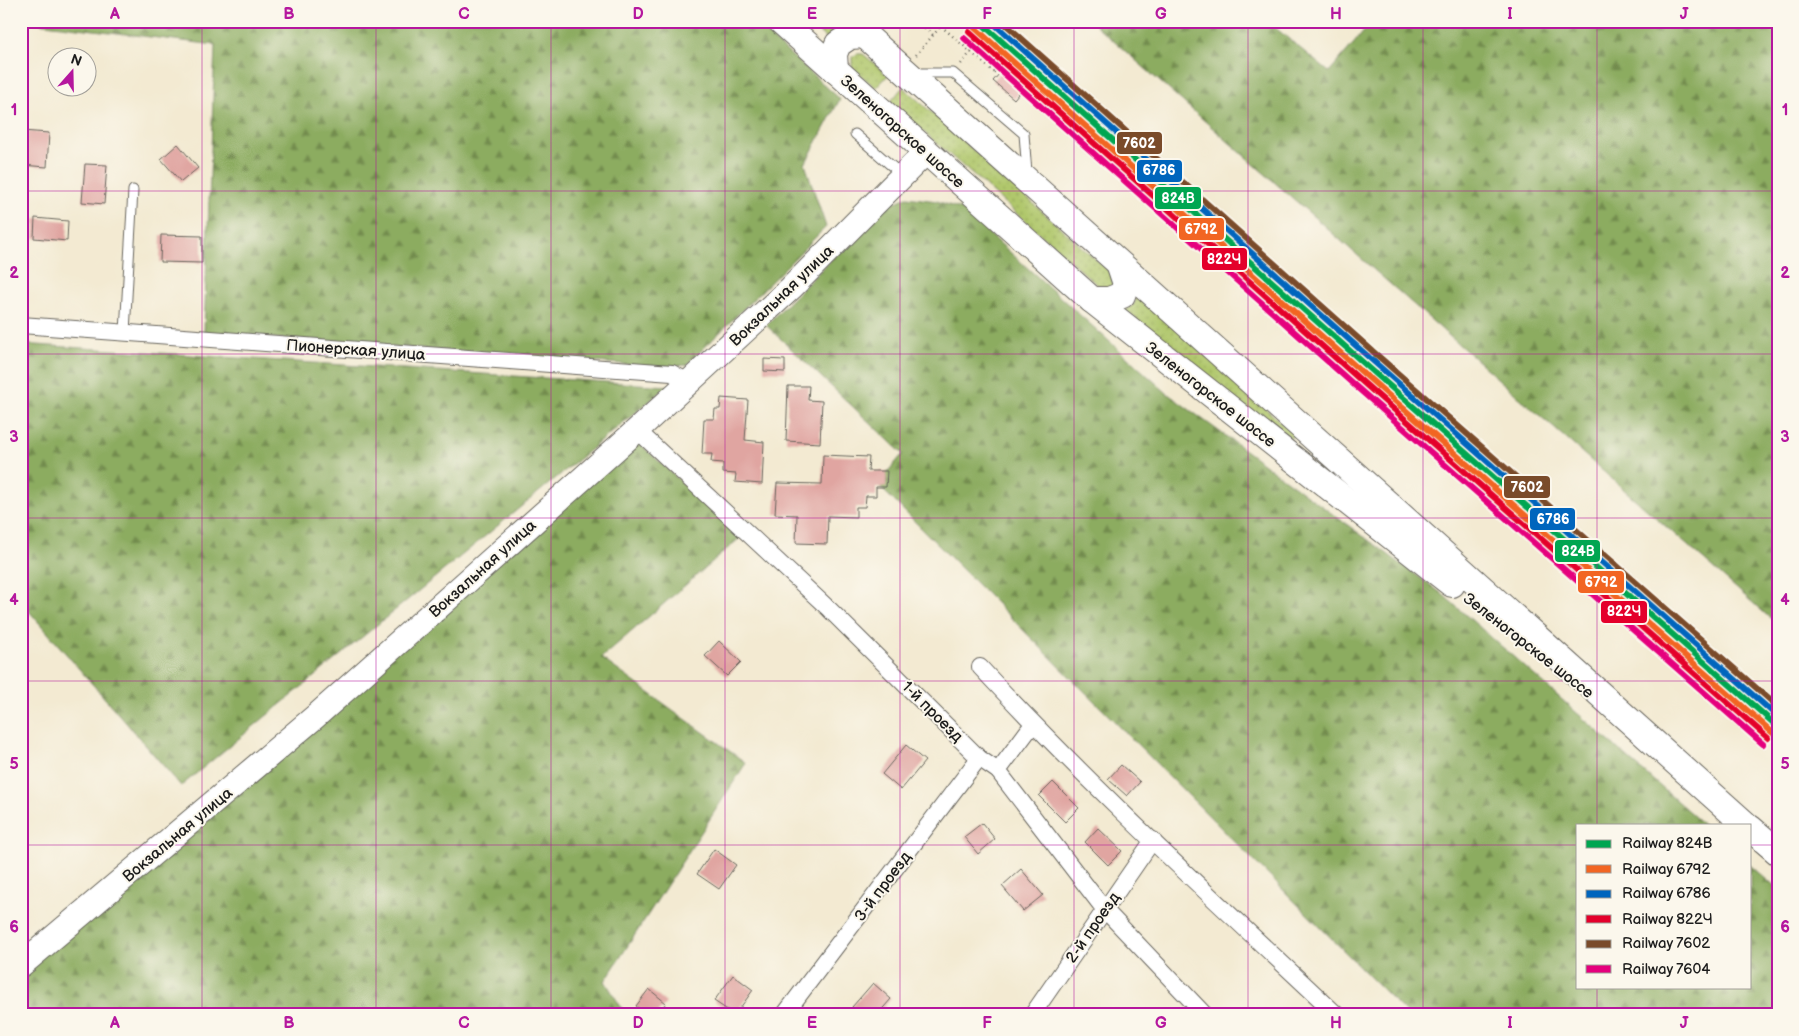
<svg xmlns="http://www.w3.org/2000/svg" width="1799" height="1036" font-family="'Balsamiq Sans',sans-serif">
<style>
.grass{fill:url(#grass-dots);stroke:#667244}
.forest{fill:url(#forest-firs);stroke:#54643e}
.building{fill:#e0a5a1}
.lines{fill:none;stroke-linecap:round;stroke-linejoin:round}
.lane-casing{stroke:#67645c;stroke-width:11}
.street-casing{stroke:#67645c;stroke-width:18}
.secondary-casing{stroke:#67645c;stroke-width:26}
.primary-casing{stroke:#67645c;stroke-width:28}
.path{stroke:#67645c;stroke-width:2.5;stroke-dasharray:1 4;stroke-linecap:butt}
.lane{stroke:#fff;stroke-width:9}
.street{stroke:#fff;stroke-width:16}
.secondary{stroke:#fff;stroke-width:24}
.primary{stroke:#fff;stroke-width:26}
.rail-1-casing{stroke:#fbf7ec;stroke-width:10}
.rail-2-casing{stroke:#fbf7ec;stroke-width:10}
.rail-3-casing{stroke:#fbf7ec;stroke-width:10}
.rail-4-casing{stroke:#fbf7ec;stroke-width:10}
.rail-5-casing{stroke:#fbf7ec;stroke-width:10}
.rail-6-casing{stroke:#fbf7ec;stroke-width:10}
.rail-1{stroke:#00a651;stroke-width:6}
.rail-2{stroke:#f26522;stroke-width:6}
.rail-3{stroke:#0065bd;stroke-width:6}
.rail-4{stroke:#e4002b;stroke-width:6}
.rail-5{stroke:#7a4b2a;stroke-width:6}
.rail-6{stroke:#e5007d;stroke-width:6}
.grid{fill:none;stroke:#b5179e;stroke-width:1;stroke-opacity:0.55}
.labels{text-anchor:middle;stroke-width:4;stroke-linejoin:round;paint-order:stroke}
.street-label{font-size:16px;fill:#1c1c1c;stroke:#fbf7ec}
.line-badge{stroke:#fbf7ec;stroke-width:2}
.badge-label{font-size:14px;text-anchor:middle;font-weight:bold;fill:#fff}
.neatline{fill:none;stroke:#b5179e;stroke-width:2}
.grid-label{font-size:16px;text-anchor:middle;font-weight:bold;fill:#b5179e}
</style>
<defs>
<pattern id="grass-dots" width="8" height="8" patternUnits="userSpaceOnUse" patternTransform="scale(1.25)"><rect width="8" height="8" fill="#b0c76c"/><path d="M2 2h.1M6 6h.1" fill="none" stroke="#97aa5d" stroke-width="1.8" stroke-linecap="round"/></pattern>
<pattern id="forest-firs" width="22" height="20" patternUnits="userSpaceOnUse" patternTransform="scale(1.25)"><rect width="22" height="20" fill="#8cac60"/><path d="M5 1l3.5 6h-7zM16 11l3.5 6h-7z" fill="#728b4e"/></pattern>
</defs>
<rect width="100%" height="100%" fill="#fbf7ec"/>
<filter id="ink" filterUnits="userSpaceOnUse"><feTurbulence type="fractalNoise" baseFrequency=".02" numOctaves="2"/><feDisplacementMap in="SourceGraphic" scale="10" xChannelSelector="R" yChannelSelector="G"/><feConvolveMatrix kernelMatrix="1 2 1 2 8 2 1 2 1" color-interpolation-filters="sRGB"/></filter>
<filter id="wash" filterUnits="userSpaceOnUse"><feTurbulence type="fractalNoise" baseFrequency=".0096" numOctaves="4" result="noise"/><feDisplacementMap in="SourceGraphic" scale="20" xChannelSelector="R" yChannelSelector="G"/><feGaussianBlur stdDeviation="1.12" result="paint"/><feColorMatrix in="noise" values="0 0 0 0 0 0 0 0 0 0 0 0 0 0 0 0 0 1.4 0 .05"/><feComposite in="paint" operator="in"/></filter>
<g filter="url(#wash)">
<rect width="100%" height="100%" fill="#f3ead2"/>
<g class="grass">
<polygon points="806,21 833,21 840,27 834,29 828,40"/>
<polygon points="857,54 863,54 888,75 876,88 852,68 852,57"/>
<polygon points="903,87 1111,273 1113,285 1108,290 1101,288 890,102"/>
<path d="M1137 294 1294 434 1291 438 1241 406 1125 310C1133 306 1136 303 1137 294Z"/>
</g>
<g class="forest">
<polygon points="21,21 753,21 840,99 805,164 826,227 687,365 662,367 204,333 215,45"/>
<polygon points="1091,21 1267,21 1329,72 1373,21 1778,21 1778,625"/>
<polygon points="907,197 937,201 963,210 1168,394 1441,593 1704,825 1578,825 1578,987 1750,987 1750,865 1778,890 1778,1015 1408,1015 877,484 903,454 766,325 882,208"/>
<polygon points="21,344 668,386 181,786 21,602"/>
<polygon points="638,442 741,537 601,658 746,763 605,981 626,1015 21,1015 21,972"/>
</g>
<g id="blocks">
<g class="building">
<polygon points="1007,65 1028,82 1014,99 993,81"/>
<polygon points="21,131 49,133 47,167 21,165"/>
<polygon points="178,144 198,168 181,182 161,159"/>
<polygon points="85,164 107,165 104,204 82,202"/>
<polygon points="35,218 68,221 67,241 34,238"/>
<polygon points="161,235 202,236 202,263 160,262"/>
<polygon points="764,359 785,360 785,372 764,371"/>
<polygon points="788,386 809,386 808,400 822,401 820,443 786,441"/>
<polygon points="721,398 748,400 745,440 764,442 762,484 735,482 736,474 723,473 723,463 711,462 712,454 702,454 704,419 714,419 715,409 720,409"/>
<polygon points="823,455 869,457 868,471 887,471 886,487 876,487 876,496 866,496 865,507 856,507 856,517 828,516 827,544 796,543 797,515 775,514 777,483 822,484"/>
<polygon points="719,641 741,662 727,676 705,656"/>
<polygon points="906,745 925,761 901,790 882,774"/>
<polygon points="1121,765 1140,782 1127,796 1108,779"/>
<polygon points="1053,782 1079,808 1065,822 1039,796"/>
<polygon points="982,823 995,839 978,854 964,837"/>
<polygon points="1098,828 1122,851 1108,865 1085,842"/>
<polygon points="714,849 736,865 719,889 697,874"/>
<polygon points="1021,869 1043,895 1023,911 1002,886"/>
<polygon points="733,975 753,990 735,1015 714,1001"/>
<polygon points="873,983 891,999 877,1015 861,1015 852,1007"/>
<polygon points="649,989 666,1003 656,1015 647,1015 636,1006"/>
</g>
</g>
</g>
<g filter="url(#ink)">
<use href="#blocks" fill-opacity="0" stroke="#67645c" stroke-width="1"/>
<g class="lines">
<g class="lane-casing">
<g id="lane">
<polyline points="917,73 953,73 1024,134 1027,173"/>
<polyline points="855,134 902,175"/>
<polyline points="125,332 133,190"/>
</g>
</g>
<g class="street-casing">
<g id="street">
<polyline points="21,325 672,373 688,382"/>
<polyline points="637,430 829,609 979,758 998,771 1104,909 1205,1015"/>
<path d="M980 667C1093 789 1216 901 1337 1015"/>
<polyline points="998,771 1033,724"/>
<polyline points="784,1015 979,758"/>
<polyline points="1032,1015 1153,840"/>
</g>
</g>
<g class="secondary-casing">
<polyline id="secondary" points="21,965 316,716 637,430 791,288 926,152"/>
</g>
<g class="primary-casing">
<g id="primary">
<polyline points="781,21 1092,300 1452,584"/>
<polyline points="849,21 1746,825"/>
<polyline points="835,70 834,54 838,44 850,36 865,35"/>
<polyline points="1092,300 1109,300 1122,295 1126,284 1120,266"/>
<polyline points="1750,828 1778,852"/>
</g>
</g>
<g class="path">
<polyline points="917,21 933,35"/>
<polyline points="941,26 994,72 1006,57 1021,71 1018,74"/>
<polyline points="916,55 941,26 935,21"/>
<polyline points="961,64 971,52"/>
</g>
<use href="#lane" class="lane"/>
<use href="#street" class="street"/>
<use href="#secondary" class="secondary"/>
<use href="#primary" class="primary"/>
<g class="rail-1-casing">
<polyline id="rail-1" points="979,21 1367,366 1778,727"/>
</g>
<g class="rail-2-casing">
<polyline id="rail-2" points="974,27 1362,372 1773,733"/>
</g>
<g class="rail-3-casing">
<polyline id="rail-3" points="991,21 1372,360 1778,717"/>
</g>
<g class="rail-4-casing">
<polyline id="rail-4" points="969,32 1357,377 1768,738"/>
</g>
<g class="rail-5-casing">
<polyline id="rail-5" points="1002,21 1377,355 1778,707"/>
</g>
<g class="rail-6-casing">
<polyline id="rail-6" points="964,38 1352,383 1763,744"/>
</g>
<use href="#rail-1" class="rail-1"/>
<use href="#rail-2" class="rail-2"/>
<use href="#rail-3" class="rail-3"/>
<use href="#rail-4" class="rail-4"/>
<use href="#rail-5" class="rail-5"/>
<use href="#rail-6" class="rail-6"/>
</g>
</g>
<path class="grid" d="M202 21V1015M376 21V1015M551 21V1015M725 21V1015M900 21V1015M1074 21V1015M1248 21V1015M1423 21V1015M1597 21V825M21 191H1778M21 354H1778M21 518H1778M21 681H1778M21 845H1578M1750 845H1778M1597 987V1015"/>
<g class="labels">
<g class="street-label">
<text transform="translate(903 131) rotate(42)" y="6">Зеленогорское шоссе</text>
<text transform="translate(781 295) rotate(-44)" y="6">Вокзальная улица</text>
<text transform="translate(356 349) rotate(4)" y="6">Пионерская улица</text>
<text transform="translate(1211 394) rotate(38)" y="6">Зеленогорское шоссе</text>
<text transform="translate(482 568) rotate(-42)" y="6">Вокзальная улица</text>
<text transform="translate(1529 645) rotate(38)" y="6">Зеленогорское шоссе</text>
<text transform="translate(933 711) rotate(45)" y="6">1-й проезд</text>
<text transform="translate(177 834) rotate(-40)" y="6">Вокзальная улица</text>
<text transform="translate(882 886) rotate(-53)" y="6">3-й проезд</text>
<text transform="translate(1092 927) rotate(-55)" y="6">2-й проезд</text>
</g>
</g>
<g class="line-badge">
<rect x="1116" y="131" width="47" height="24" rx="5" fill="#7a4b2a"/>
<rect x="1136" y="159" width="47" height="24" rx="5" fill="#0065bd"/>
<rect x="1154" y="186" width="48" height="24" rx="5" fill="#00a651"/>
<rect x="1178" y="217" width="47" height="24" rx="5" fill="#f26522"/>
<rect x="1201" y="247" width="47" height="24" rx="5" fill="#e4002b"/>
<rect x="1503" y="475" width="48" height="24" rx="5" fill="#7a4b2a"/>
<rect x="1529" y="507" width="47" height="24" rx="5" fill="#0065bd"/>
<rect x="1554" y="539" width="47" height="24" rx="5" fill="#00a651"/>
<rect x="1577" y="570" width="48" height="24" rx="5" fill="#f26522"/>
<rect x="1600" y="600" width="48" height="24" rx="5" fill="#e4002b"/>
</g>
<g class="badge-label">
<text x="1139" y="148">7602</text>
<text x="1159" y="175">6786</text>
<text x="1178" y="203">824В</text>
<text x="1201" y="234">6792</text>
<text x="1224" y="264">822Ч</text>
<text x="1527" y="492">7602</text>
<text x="1553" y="524">6786</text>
<text x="1578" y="556">824В</text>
<text x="1601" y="587">6792</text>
<text x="1624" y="616">822Ч</text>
</g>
<rect width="1799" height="1036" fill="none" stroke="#fbf7ec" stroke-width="55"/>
<rect x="1576" y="824" width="175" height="165" fill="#fbf7ec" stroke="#a29f99"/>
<rect x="1586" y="840" width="25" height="8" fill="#00a651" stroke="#a29f99"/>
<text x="1622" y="848" font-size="15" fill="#1c1c1c">Railway 824В</text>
<rect x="1586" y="865" width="25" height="8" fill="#f26522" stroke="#a29f99"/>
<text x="1622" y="874" font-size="15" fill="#1c1c1c">Railway 6792</text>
<rect x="1586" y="890" width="25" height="8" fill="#0065bd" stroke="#a29f99"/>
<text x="1622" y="898" font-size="15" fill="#1c1c1c">Railway 6786</text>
<rect x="1586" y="915" width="25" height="8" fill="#e4002b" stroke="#a29f99"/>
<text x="1622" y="924" font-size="15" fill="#1c1c1c">Railway 822Ч</text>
<rect x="1586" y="940" width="25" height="8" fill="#7a4b2a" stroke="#a29f99"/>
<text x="1622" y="948" font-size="15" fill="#1c1c1c">Railway 7602</text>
<rect x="1586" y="965" width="25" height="8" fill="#e5007d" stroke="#a29f99"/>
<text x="1622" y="974" font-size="15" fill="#1c1c1c">Railway 7604</text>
<g transform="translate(72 72) rotate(20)"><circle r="24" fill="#fbf7ec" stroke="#a29f99"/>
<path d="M0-4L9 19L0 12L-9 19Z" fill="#b5179e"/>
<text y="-8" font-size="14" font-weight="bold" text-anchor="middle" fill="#1c1c1c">N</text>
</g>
<rect x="28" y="28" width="1744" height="980" class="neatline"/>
<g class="grid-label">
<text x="115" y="19">A</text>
<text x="289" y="19">B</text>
<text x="464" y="19">C</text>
<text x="638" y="19">D</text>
<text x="812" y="19">E</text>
<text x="987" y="19">F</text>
<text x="1161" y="19">G</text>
<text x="1336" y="19">H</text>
<text x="1510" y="19">I</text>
<text x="1684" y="19">J</text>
<text x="14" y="115">1</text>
<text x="1785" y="115">1</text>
<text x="14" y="278">2</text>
<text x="1785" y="278">2</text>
<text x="14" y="442">3</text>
<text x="1785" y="442">3</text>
<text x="14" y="605">4</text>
<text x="1785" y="605">4</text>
<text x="14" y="769">5</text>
<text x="1785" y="769">5</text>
<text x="14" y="932">6</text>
<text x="1785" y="932">6</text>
<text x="115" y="1028">A</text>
<text x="289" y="1028">B</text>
<text x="464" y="1028">C</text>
<text x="638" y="1028">D</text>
<text x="812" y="1028">E</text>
<text x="987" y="1028">F</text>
<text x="1161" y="1028">G</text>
<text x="1336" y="1028">H</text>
<text x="1510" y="1028">I</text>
<text x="1684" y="1028">J</text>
</g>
</svg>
